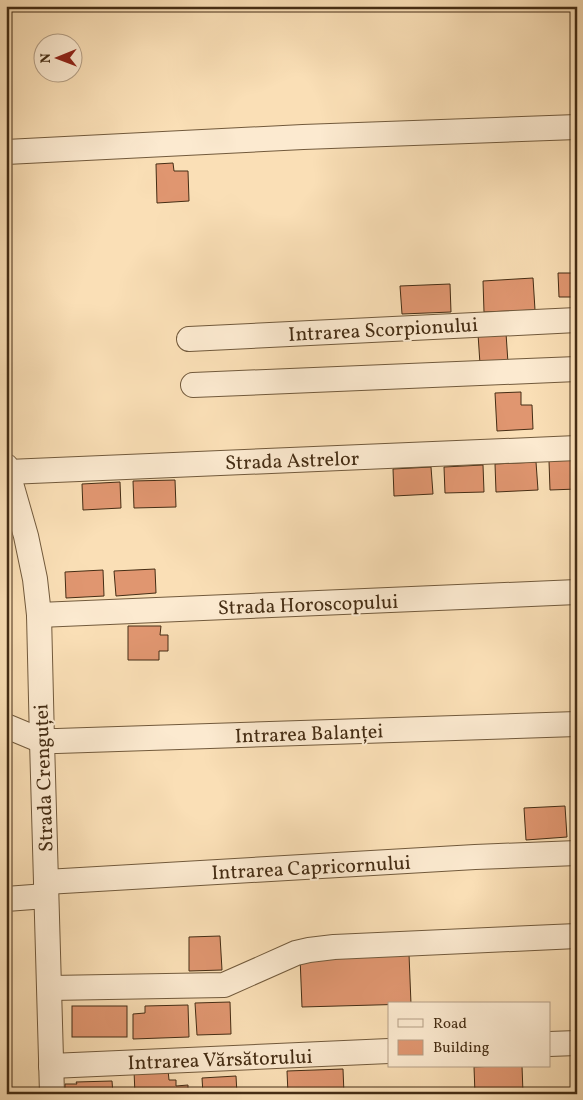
<svg xmlns="http://www.w3.org/2000/svg" width="583" height="1100" font-family="Vollkorn,serif">
<style>
.building{fill:#e09670;stroke:#452d14}
.lines{fill:none;stroke-linecap:round;stroke-linejoin:round}
.minor-casing{stroke:#725a3c;stroke-width:26}
.minor{stroke:#fcead0;stroke-width:24}
.labels{text-anchor:middle;stroke-width:4;stroke-linejoin:round;paint-order:stroke}
.street-label{font-size:20px;fill:#452d14;stroke:#fcead0}
</style>
<rect width="100%" height="100%" fill="#fadfb6"/>
<filter id="stains"><feTurbulence type="fractalNoise" baseFrequency=".004" numOctaves="4"/><feColorMatrix values="0 0 0 0 .2 0 0 0 0 .09 0 0 0 0 .02 0 0 0 .5 -.17"/></filter>
<radialGradient id="worn" r=".72"><stop offset=".6" stop-color="#630" stop-opacity="0"/><stop offset="1" stop-color="#630" stop-opacity=".3"/></radialGradient>
<g class="building">
<polygon points="173,163 174,171 188,171 189,201 157,203 156,164"/>
<polygon points="558,273 577,273 577,297 559,297"/>
<polygon points="533,278 535,310 484,312 483,281"/>
<polygon points="450,284 451,312 402,314 400,286"/>
<polygon points="506,333 508,363 480,364 478,334"/>
<polygon points="521,392 521,405 532,405 533,429 497,431 495,393"/>
<polygon points="577,460 577,489 550,490 549,461"/>
<polygon points="536,462 538,490 496,492 495,464"/>
<polygon points="483,465 484,492 445,493 444,467"/>
<polygon points="431,467 433,494 394,496 393,469"/>
<polygon points="175,480 176,507 134,508 133,481"/>
<polygon points="120,482 121,508 83,510 82,484"/>
<polygon points="155,569 156,593 116,596 114,571"/>
<polygon points="103,570 104,596 66,598 65,572"/>
<polygon points="128,626 161,626 160,635 168,635 168,651 159,651 159,660 128,660"/>
<polygon points="565,806 567,837 526,840 524,808"/>
<polygon points="220,936 222,970 189,971 189,937"/>
<polygon points="409,954 411,1004 302,1007 300,957"/>
<polygon points="230,1002 231,1034 197,1035 195,1003"/>
<polygon points="188,1005 189,1037 133,1039 133,1014 145,1013 145,1006"/>
<rect x="72" y="1006" width="55" height="31"/>
<polygon points="496,1066 522,1066 523,1093 475,1094 474,1067"/>
<polygon points="343,1069 344,1094 288,1094 287,1071"/>
<polygon points="168,1070 169,1080 176,1080 176,1086 188,1085 188,1094 135,1094 134,1071"/>
<polygon points="236,1076 237,1094 203,1094 202,1078"/>
<polygon points="112,1081 113,1094 65,1094 65,1084 77,1084 76,1082"/>
</g>
<g class="lines">
<g class="minor-casing">
<g id="minor">
<polyline points="6,152 303,137 577,127"/>
<polyline points="189,339 577,320"/>
<polyline points="193,385 577,369"/>
<polyline points="6,466 26,536 35,579 39,615 42,741 52,1094"/>
<polyline points="8,472 577,448"/>
<polyline points="39,615 577,592"/>
<polyline points="6,726 42,741 57,741 577,724"/>
<polyline points="46,882 475,857 577,853"/>
<polyline points="6,899 46,896"/>
<polyline points="50,988 224,985 296,953 309,950 334,947 577,936"/>
<polyline points="549,1044 577,1043"/>
<polyline points="51,1066 389,1051"/>
</g>
</g>
<use href="#minor" class="minor"/>
</g>
<g class="labels">
<g class="street-label">
<text transform="translate(383 329) rotate(-3)" y="7">Intrarea Scorpionului</text>
<text transform="translate(292 460) rotate(-2)" y="7">Strada Astrelor</text>
<text transform="translate(308 604) rotate(-2)" y="7">Strada Horoscopului</text>
<text transform="translate(309 733) rotate(-2)" y="7">Intrarea Balanței</text>
<text transform="translate(43 778) rotate(-92)" y="7">Strada Crenguței</text>
<text transform="translate(311 867) rotate(-3)" y="7">Intrarea Capricornului</text>
<text transform="translate(220 1059) rotate(-2)" y="7">Intrarea Vărsătorului</text>
</g>
</g>
<rect width="583" height="1100" fill="none" stroke="#fadfb6" stroke-width="25"/>
<rect x="8" y="8" width="568" height="1085" fill="none" stroke="#452d14" stroke-width="2.5"/>
<rect x="12" y="12" width="558" height="1075" fill="none" stroke="#452d14"/>
<rect x="388" y="1002" width="162" height="65" fill="#fcead0" stroke="#b39e85"/>
<rect x="398" y="1019" width="25" height="8" fill="#fcead0" stroke="#b39e85"/>
<text x="433" y="1028" font-size="15" fill="#452d14">Road</text>
<rect x="398" y="1040" width="25" height="15" fill="#e09670" stroke="#b39e85"/>
<text x="433" y="1052" font-size="15" fill="#452d14">Building</text>
<g transform="translate(58 58) rotate(269)"><circle r="24" fill="#fcead0" stroke="#b39e85"/>
<path d="M0-4L9 19L0 12L-9 19Z" fill="#8f2418"/>
<text y="-8" font-size="14" font-weight="bold" text-anchor="middle" fill="#452d14">N</text>
</g>
<rect width="100%" height="100%" filter="url(#stains)"/>
<rect width="100%" height="100%" fill="url(#worn)"/>
</svg>
